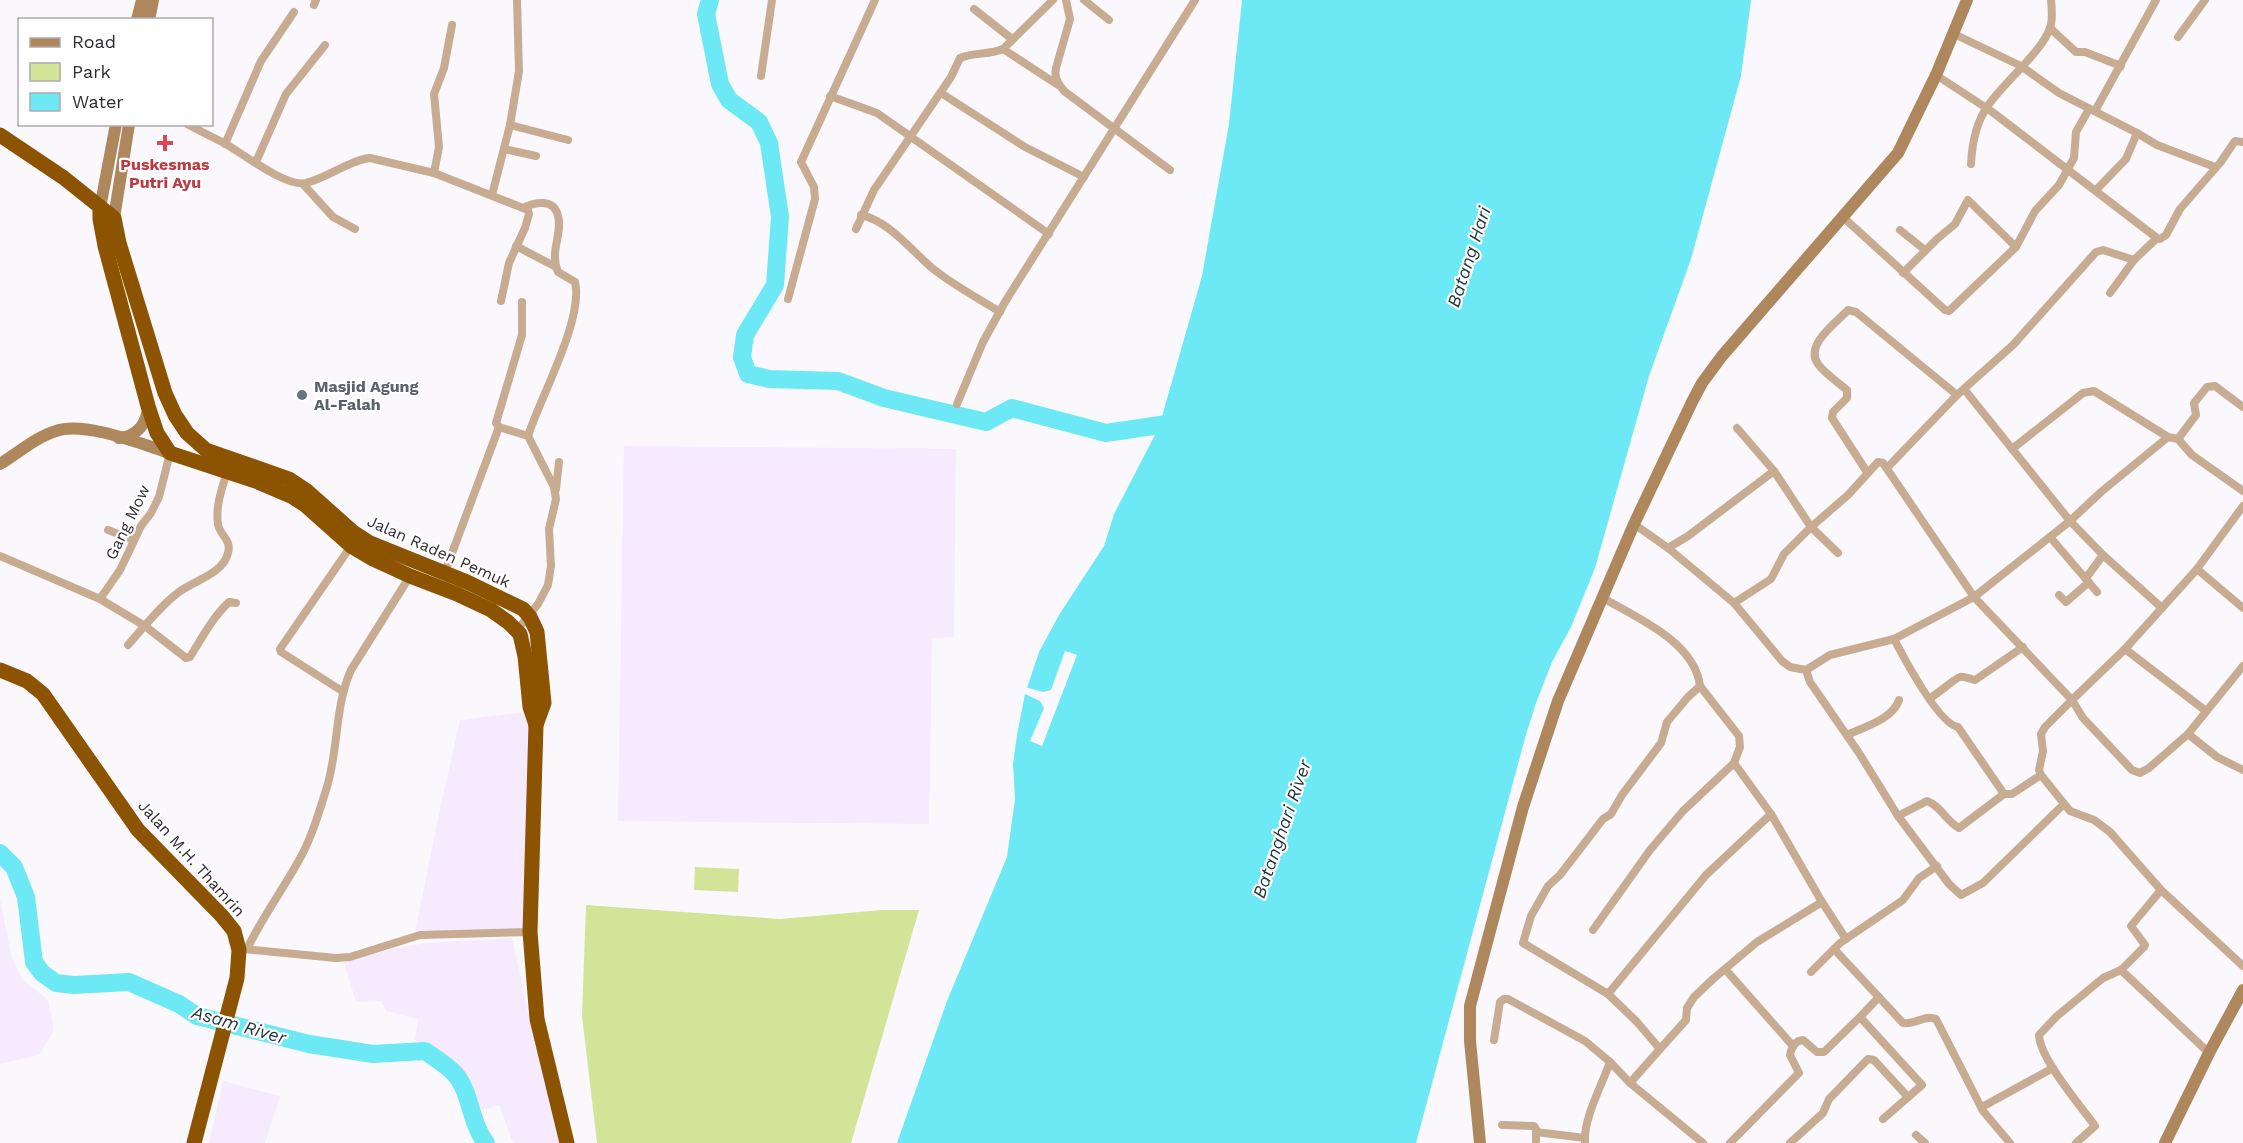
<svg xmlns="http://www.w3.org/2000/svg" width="2243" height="1143" font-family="'Work Sans',sans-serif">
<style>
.built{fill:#f6eaff}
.park{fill:#d3e498}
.water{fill:#6de9f5}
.pier{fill:#faf7fd}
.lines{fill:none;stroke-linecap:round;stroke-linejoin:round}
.river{stroke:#6de9f5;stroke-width:18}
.street{stroke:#c8ac91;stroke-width:8}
.secondary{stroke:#af875d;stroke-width:12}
.highway{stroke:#8c5300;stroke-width:15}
.health-dot{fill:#e0444e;stroke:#fff;stroke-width:2}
.worship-dot{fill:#6b7280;stroke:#fff;stroke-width:2}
.labels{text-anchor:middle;stroke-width:4.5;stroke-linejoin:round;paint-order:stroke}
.health-label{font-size:16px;font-weight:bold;fill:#be3a42;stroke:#fff}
.worship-label{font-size:16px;font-weight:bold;fill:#5b616d;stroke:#fff;text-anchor:start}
.street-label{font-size:16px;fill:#312b35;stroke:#fff}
.water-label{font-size:18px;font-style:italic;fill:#1f3537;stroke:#fff}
</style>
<rect width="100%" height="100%" fill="#faf7fd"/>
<g class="built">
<polygon points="624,446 956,449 954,637 932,638 929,824 618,821"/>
<polygon points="525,712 531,729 524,931 414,937 439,814 460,720"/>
<polygon points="0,899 11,955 22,979 48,1000 54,1030 39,1055 0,1064"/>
<polygon points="512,938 532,1031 559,1143 513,1143 499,1105 467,1114 457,1078 426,1047 415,1040 418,1019 386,1011 381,1001 356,1002 344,962 395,948 427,943"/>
<polygon points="223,1081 280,1096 265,1143 209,1143"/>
</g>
<g class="park">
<polygon points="695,867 739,869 738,892 694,890"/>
<polygon points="586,905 780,919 882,910 919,910 851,1143 597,1143 582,1016"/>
</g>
<polygon class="water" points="1242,0 1751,0 1741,76 1691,259 1649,376 1595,568 1571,627 1552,662 1536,703 1525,738 1416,1143 897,1143 947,1001 1007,857 1015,799 1013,764 1017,735 1025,694 1039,652 1059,615 1104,546 1114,514 1159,427 1202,276 1229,124"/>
<polygon class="pier" points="1065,651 1077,655 1042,746 1030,741 1044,708 1040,701 1023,693 1025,687 1043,692 1051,690"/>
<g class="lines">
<g class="river">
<polyline points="710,0 706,14 720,84 729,100 759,122 769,143 780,217 775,285 745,335 742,357 748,374 769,379 838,381 884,398 986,422 1012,408 1106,433 1180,422 1183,424"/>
<path d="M0 853 14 867 26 897 34 962 42 973 56 983 74 985 129 982 179 1004 197 1016 309 1044 373 1054 425 1051C435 1058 447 1065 455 1074 471 1092 470 1123 486 1143"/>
</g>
<g class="street">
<path d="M1066 0 1070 19 1056 68C1054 78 1058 83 1064 91L1170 170"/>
<polyline points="1084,0 1109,20"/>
<polyline points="314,5 316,0"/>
<polyline points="974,9 1012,39"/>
<polyline points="2050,28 2076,52 2085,52 2121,66"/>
<polyline points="1952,33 2021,66 2059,93 2137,133 2157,145 2215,167"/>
<polyline points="2178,37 2205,0"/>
<polyline points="1003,49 1058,85"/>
<polyline points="1936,75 1991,111 2157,238 2160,239 2166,235 2180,209 2220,163 2235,141 2243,142"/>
<polyline points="761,76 772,0"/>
<polyline points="941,93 1025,147 1084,177"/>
<polyline points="830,96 877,113 1049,234"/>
<polyline points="2095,111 2156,0"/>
<path d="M187 124C200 131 212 137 224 143 242 153 287 188 306 183 327 178 350 160 370 158L434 173 528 210 529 214 525 228 509 263 501 301"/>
<polyline points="510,125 568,140"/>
<polyline points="225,144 261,61 294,12"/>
<polyline points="504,149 536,156"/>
<polyline points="256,162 286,94 325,45"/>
<path d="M1971 164C1972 145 1976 123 1987 107 2003 83 2042 52 2050 28 2053 19 2052 9 2051 0"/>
<polyline points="434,173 439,147 434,94 444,68 452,25"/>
<polyline points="303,184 333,217 355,229"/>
<polyline points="2096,190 2126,159 2137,133"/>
<polyline points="492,195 510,125 519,71 517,0"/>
<path d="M861 215C889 221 911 250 932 268 953 285 978 298 1000 312"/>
<polyline points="1844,218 1945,310 1949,311 2016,247 2035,211 2059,185 2074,158 2076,132 2089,109"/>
<path d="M856 229 874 190 951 77 960 58C974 52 990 55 1003 49L1053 0"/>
<polyline points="1900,230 1925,250"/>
<polyline points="516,246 556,267"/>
<polyline points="1903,273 1937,239 1955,224 1968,200 2016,247"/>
<polyline points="2110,293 2134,260 2157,238"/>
<polyline points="788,299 815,199 814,187 801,162 875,0"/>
<polyline points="1964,389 2070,521 2103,555 2162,608"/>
<polyline points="957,404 983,342 1005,302 1195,0"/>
<polyline points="499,427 528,436"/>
<polyline points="1737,428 1774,471 1811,527 1848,495 1878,462 1883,463 1974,597 2072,700 2045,727 2041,734 2043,751 2039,770 2041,775 2070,811 2094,820 2110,832 2161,890 2243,966"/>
<polyline points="2178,439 2196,415 2194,403 2207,387 2215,386 2243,407"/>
<polyline points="2012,449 2083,393 2094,391 2168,437"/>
<polyline points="1887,468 1957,395 2013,345 2096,252 2103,250 2134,260"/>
<path d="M1867 472 1832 418 1833 412 1847 398V390C1838 382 1825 374 1818 364 1804 345 1836 323 1848 310L1856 312 1957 395"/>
<polyline points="556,489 559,462"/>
<polyline points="2243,506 2197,569 2125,649 2072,700 2083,718 2132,770 2140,773 2149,768 2188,734 2217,757 2243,770"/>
<polyline points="1634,524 1668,548 1734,603 1782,661 1790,667 1806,670 1830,655 1894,639 1974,597 2070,521 2101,492 2168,437 2178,439 2192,455 2243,491"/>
<polyline points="108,530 134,540"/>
<polyline points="2050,537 2097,592"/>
<polyline points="1668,548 1688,536 1774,471"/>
<path d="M0 556 100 599 145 626 186 658 190 657C202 638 212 618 229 602L236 603"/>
<polyline points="2197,569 2243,608"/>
<polyline points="445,572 499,427 496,423 522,335 522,302"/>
<polyline points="2086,578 2103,555"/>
<polyline points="2059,595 2066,602 2089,582"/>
<path d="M1603 598C1637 618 1695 642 1700 686L1739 736 1740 747 1734 763 1771 814 1822 902 1846 939"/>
<polyline points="100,599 120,570 141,526 151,513 159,497 170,453"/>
<polyline points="1734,603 1771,579 1784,554 1811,527 1838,553"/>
<path d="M518 629 538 604 548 585 551 566 549 529 556 499 554 487 528 436C540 398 584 319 575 282L558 272C549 251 563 234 558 216 554 198 535 202 523 208"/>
<path d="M1894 639C1904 658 1939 724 1958 727L2004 794H2012L2041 775"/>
<path d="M128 645C144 627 160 606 179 592 195 580 223 574 228 553 232 539 219 535 218 524 215 506 223 485 228 469"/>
<polyline points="2125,649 2206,711"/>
<polyline points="1806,670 1810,682 1859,753 1898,816 1949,884 1961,895 1983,883 2064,804"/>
<polyline points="1700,686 1688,697 1667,722 1661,743 1622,795 1611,814 1603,819 1560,875 1548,886 1531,916 1523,943 1608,994 1706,875 1771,814"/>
<polyline points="342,691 281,652 280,649 351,546"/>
<path d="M1930 698C1936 695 1957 677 1960 677 1964 676 1970 679 1975 680L1978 678 2023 647"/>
<polyline points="2188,734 2243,666"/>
<path d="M1847 735C1864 727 1893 719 1899 700"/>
<path d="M1898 816 1927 801C1941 806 1946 821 1959 828L2004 794"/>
<polyline points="1593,930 1650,850 1683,811 1734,763"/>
<polyline points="243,949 336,958 350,957 420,935 530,932"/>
<path d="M247 949C262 918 281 892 298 862 311 840 318 815 326 790 339 751 334 708 351 670L410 576"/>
<path d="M1834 949 1903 1023C1915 1025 1925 1014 1936 1019L1983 1111 2010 1143"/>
<polyline points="1725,969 1793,1046"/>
<polyline points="2121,970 2209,1053"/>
<polyline points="1811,972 1840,943 1903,900 1919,878 1937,866"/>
<polyline points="1608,994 1637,1022 1660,1049 1686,1020 1687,1008 1694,997 1713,979 1757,942 1822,902"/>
<polyline points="1879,997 1860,1017 1922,1085 1883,1119"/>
<polyline points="1494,1040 1500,1002 1504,999 1508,999 1585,1041 1610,1062"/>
<polyline points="1630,1083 1703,1143"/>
<polyline points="1982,1107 2053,1068"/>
<polyline points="1502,1125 1534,1126 1536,1129 1536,1143"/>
<polyline points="1536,1132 1585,1138"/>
<polyline points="1916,1135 1925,1143"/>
<path d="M1585 1143C1583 1119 1602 1085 1610 1062L1630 1083 1660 1049"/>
<path d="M1730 1143 1799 1073 1790 1055C1791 1048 1796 1040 1803 1040L1817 1052H1824L1860 1017"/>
<polyline points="1790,1143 1823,1113 1829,1099 1868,1059 1874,1060 1908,1097"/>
<path d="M2076 1143 2095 1126C2080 1105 2040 1059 2039 1035L2057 1016 2103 978 2121 970 2144 947 2145 945 2131 926 2161 890"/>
</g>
<g class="secondary">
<polyline points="137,20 142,0"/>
<polyline points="149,20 153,0"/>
<polyline points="100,208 116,124"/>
<polyline points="114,218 129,124"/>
<path d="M119 438C137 436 147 424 148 406"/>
<path d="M0 464C18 453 36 437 56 431 85 421 141 444 170 453"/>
<polyline points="1480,1143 1470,1041 1470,1006 1523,807 1558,701 1634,524 1692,402 1702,383 1722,356 1898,153 1936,75 1967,0"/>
<polyline points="2165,1143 2209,1053 2243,990"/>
</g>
<g class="highway">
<polyline points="0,135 64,178 114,218 119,243 165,393 175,415 187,433 206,450 289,479 307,491 353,532 370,543 467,582 523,609 530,617 537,632 544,703 536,725"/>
<polyline points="100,208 100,219 105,246 148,406 157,433 170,453 258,482 291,496 305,505 351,546 373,559 410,576 457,594 491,610 508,622 520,634 525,656 530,707 536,725 530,932 537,1019 567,1143"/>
<polyline points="0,670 27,681 43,694 138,830 222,916 234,931 239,950 237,978 194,1143"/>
</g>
</g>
<path class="health-dot" d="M162 134h6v6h6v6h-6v6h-6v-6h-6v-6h6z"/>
<circle class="worship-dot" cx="302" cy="395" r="6"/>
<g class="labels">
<g class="health-label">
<text x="165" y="170">Puskesmas<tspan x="165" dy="18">Putri Ayu</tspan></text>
</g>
<g class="worship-label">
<text x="314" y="392">Masjid Agung<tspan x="314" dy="18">Al-Falah</tspan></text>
</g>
<g class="street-label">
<text transform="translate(127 522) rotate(-64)" y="6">Gang Mow</text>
<text transform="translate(439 551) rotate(24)" y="6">Jalan Raden Pemuk</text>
<text transform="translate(192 858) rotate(48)" y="6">Jalan M.H. Thamrin</text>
</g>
<g class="water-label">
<text transform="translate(1469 257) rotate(-72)" y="6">Batang Hari</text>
<text transform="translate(1282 829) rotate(-71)" y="6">Batanghari River</text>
<text transform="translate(239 1025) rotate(16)" y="6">Asam River</text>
</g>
</g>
<rect x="18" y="18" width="195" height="108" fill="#ffffff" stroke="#adaaae" stroke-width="1.5"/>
<rect x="30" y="38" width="30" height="9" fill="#af875d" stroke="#adaaae" stroke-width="1.5"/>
<text x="72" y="48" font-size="18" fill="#312b35">Road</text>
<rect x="30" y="63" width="30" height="18" fill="#d3e498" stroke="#adaaae" stroke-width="1.5"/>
<text x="72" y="78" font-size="18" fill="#312b35">Park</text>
<rect x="30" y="93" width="30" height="18" fill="#6de9f5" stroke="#adaaae" stroke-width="1.5"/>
<text x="72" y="108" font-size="18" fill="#312b35">Water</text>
</svg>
